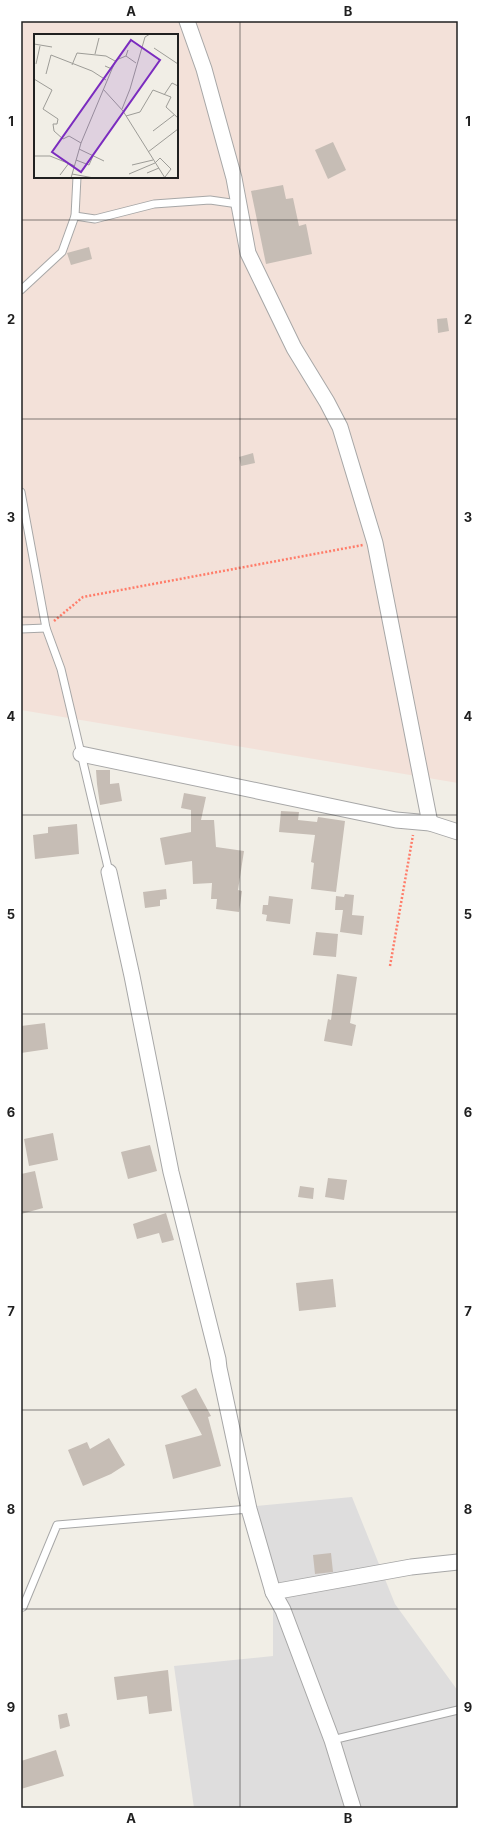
<svg xmlns="http://www.w3.org/2000/svg" width="479" height="1829" font-family="Inter,sans-serif">
<style>
.residential{fill:#dedddd}
.military{fill:#f3e1d9;fill-rule:evenodd}
.building{fill:#c6bdb5}
.lines{fill:none;stroke-linecap:round;stroke-linejoin:round}
.service-casing{stroke:#a7a7a7;stroke-width:9}
.minor-casing{stroke:#a7a7a7;stroke-width:17}
.path{stroke:#ff7c69;stroke-width:2.5;stroke-dasharray:2 2;stroke-linecap:butt}
.service{stroke:#fff;stroke-width:7}
.minor{stroke:#fff;stroke-width:15}
.grid{fill:none;stroke:#202020;stroke-width:1;stroke-opacity:0.55}
.inset-road{fill:none;stroke:#9d9c97;stroke-width:1}
.view{fill:#7b2cbf;fill-opacity:0.15;stroke:#7b2cbf;stroke-width:2}
.inset-edge{fill:none;stroke:#202020;stroke-width:2}
.neatline{fill:none;stroke:#202020;stroke-width:1.5}
.grid-label{font-size:13px;text-anchor:middle;font-weight:bold;fill:#202020}
</style>
<rect width="100%" height="100%" fill="#f1eee6"/>
<polygon class="residential" points="352,1497 395,1604 458,1691 458,1808 194,1808 174,1666 273,1656 273,1592 256,1506"/>
<path class="military" d="M21 21H458V783L21 710ZM35 35H177V177H35Z"/>
<g class="building">
<polygon points="333,142 346,170 328,179 315,150"/>
<polygon points="283,185 286,199 293,198 299,226 306,224 312,254 266,264 251,191"/>
<polygon points="89,247 92,259 71,265 67,253"/>
<polygon points="447,318 449,331 438,333 437,319"/>
<polygon points="253,453 255,463 241,466 239,457"/>
<polygon points="96,770 110,770 110,784 119,783 122,801 100,805 97,784"/>
<polygon points="184,793 206,797 201,820 214,820 216,847 244,851 238,890 242,891 239,912 216,909 217,899 211,899 212,883 193,884 192,861 165,865 160,838 191,832 191,810 181,808"/>
<polygon points="281,811 299,812 298,820 317,822 318,817 345,821 336,892 311,889 314,863 311,862 315,835 279,832"/>
<polygon points="77,824 79,854 35,859 33,835 48,833 48,827"/>
<polygon points="166,889 167,899 160,900 160,906 145,908 143,892"/>
<polygon points="345,894 354,895 352,915 364,916 362,935 340,932 343,910 335,910 336,896 344,897"/>
<polygon points="269,896 293,899 290,924 266,921 267,915 262,914 263,905 268,905"/>
<polygon points="316,932 338,934 336,957 313,955"/>
<polygon points="337,974 357,977 350,1023 356,1025 352,1046 324,1041 328,1019 331,1020"/>
<polygon points="45,1023 48,1049 21,1053 21,1026"/>
<polygon points="53,1133 58,1160 29,1166 24,1139"/>
<polygon points="150,1145 157,1171 128,1179 121,1152"/>
<polygon points="35,1171 43,1208 21,1214 21,1174"/>
<polygon points="328,1178 347,1180 344,1200 325,1197"/>
<polygon points="300,1186 314,1188 313,1199 298,1197"/>
<polygon points="166,1213 174,1240 162,1243 159,1233 137,1239 133,1224"/>
<polygon points="333,1279 336,1307 299,1311 296,1283"/>
<polygon points="196,1388 211,1416 208,1417 221,1466 173,1479 165,1445 202,1435 181,1396"/>
<polygon points="109,1438 125,1465 111,1474 83,1486 68,1450 87,1442 90,1449"/>
<polygon points="331,1553 333,1572 315,1574 313,1555"/>
<polygon points="168,1670 172,1711 149,1714 147,1696 117,1700 114,1677"/>
<polygon points="67,1713 70,1726 60,1729 58,1715"/>
<polygon points="56,1750 64,1776 21,1789 21,1761"/>
</g>
<g class="lines">
<g class="service-casing">
<g id="service">
<polyline points="75,216 95,219 154,204 210,200 238,204"/>
<polyline points="21,290 62,252 75,216 77,177"/>
<polyline points="21,492 46,628 61,669 109,872"/>
<polyline points="21,629 46,628"/>
<polyline points="21,1606 23,1607 57,1525 249,1509"/>
<polyline points="332,1740 458,1710"/>
</g>
</g>
<g class="minor-casing">
<g id="minor">
<polyline points="187,21 204,69 234,178 248,253 294,348 327,402 340,427 375,543 430,823"/>
<polyline points="81,754 396,820 430,823 458,832"/>
<polyline points="109,872 132,976 171,1172 218,1359 219,1368 249,1509 273,1592 283,1610 332,1740 353,1808"/>
<polyline points="273,1592 411,1567 458,1562"/>
</g>
</g>
<g class="path">
<polyline points="54,621 83,597 363,545"/>
<polyline points="390,966 413,835"/>
</g>
<use href="#service" class="service"/>
<use href="#minor" class="minor"/>
</g>
<path class="grid" d="M240 21V1808M21 220H458M21 419H458M21 617H458M21 815H458M21 1014H458M21 1212H458M21 1410H458M21 1609H458"/>
<g transform="translate(34 34)">
<rect width="144" height="144" fill="#f1eee6"/>
<path class="inset-road" d="M0 10 18 13M120 14 144 30M61 20 65 4M92 22 102 29M2 30 6 12M38 31 43 19 72 22 81 27M71 32 78 35 82 26 92 22 94 16M12 40 17 21 58 37 72 46M0 45 18 56 9 75 24 85 23 90H19L20 97 29 105 35 102 47 109M69 55 89 77 131 144M130 61 138 49 144 52M88 75 96 55 111 3 116 0M92 82 106 78 119 56 137 63 132 73 144 84M119 97 140 81M45 115 70 127M114 118 144 95M0 122H16L41 132M42 126 55 131 59 122M121 129 126 124 137 135 131 143M98 131 119 126M113 139 125 134M38 140 60 144M95 140 121 129M26 141 35 129M37 144 47 109 78 35"/>
<path class="view" d="M97 6 126 26 47 138 18 118Z"/>
<rect width="144" height="144" class="inset-edge"/>
</g>
<rect width="479" height="1829" fill="none" stroke="#ffffff" stroke-width="44"/>
<rect x="22" y="22" width="435" height="1785" class="neatline"/>
<g class="grid-label">
<text x="131" y="16">A</text>
<text x="348" y="16">B</text>
<text x="11" y="126">1</text>
<text x="468" y="126">1</text>
<text x="11" y="324">2</text>
<text x="468" y="324">2</text>
<text x="11" y="522">3</text>
<text x="468" y="522">3</text>
<text x="11" y="721">4</text>
<text x="468" y="721">4</text>
<text x="11" y="919">5</text>
<text x="468" y="919">5</text>
<text x="11" y="1117">6</text>
<text x="468" y="1117">6</text>
<text x="11" y="1316">7</text>
<text x="468" y="1316">7</text>
<text x="11" y="1514">8</text>
<text x="468" y="1514">8</text>
<text x="11" y="1712">9</text>
<text x="468" y="1712">9</text>
<text x="131" y="1823">A</text>
<text x="348" y="1823">B</text>
</g>
</svg>
